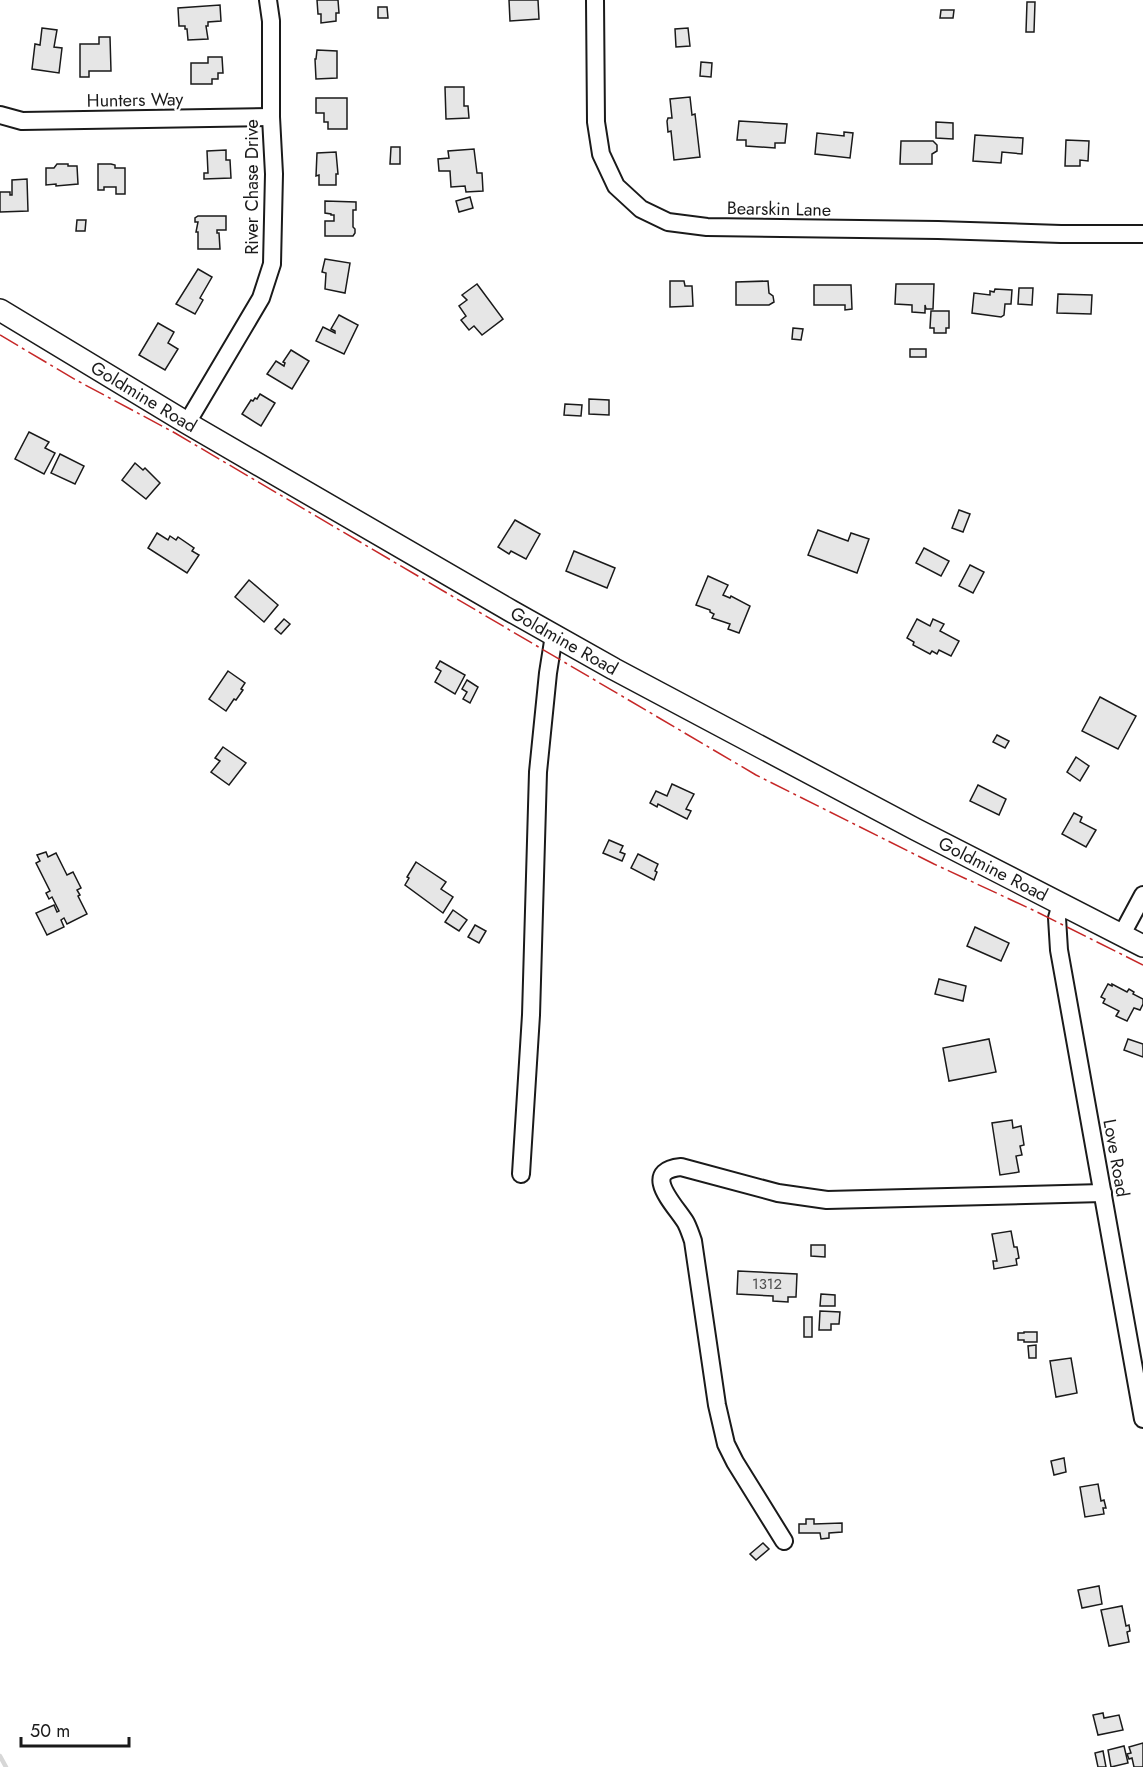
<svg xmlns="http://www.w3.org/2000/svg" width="1143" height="1767" font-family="Jost,sans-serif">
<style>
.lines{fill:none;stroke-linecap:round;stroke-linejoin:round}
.stream{stroke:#d7d7d7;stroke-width:4.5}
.building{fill:#e6e6e6;stroke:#1a1a1a;stroke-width:1.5}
.minor-casing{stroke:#1a1a1a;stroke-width:20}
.major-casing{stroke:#1a1a1a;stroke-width:24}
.minor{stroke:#fff;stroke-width:16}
.major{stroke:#fff;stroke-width:21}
.power{stroke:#c62828;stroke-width:1.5;stroke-dasharray:21 4.5 3 4.5;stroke-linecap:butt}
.labels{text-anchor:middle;stroke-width:4.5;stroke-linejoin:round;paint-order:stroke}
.number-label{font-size:15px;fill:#4d4d4d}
.street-label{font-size:18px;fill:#1a1a1a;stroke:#fff}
</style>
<rect width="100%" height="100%" fill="#fff"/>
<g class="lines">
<polyline class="stream" points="0,1756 6,1767"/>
</g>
<g class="building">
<polygon points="317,0 338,0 339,13 336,13 336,21 321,23 321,14 318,14"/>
<polygon points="509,0 538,0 539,19 510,21"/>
<polygon points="1027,2 1035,2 1034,32 1026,32"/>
<polygon points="220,5 221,21 208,22 208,26 206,26 208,39 188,40 187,29 185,29 185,26 179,26 178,8"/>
<polygon points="378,7 387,7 388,18 378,18"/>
<polygon points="941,10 954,10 953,18 940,18"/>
<polygon points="42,28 57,30 54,47 62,48 59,73 32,69 35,44 40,45"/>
<polygon points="688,28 690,46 676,47 675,29"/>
<polygon points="99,37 110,37 111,71 89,71 89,77 80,77 80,44 99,44"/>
<polygon points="317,50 337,51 337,78 316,79 315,59 316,59"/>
<polygon points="208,57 222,57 223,73 218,73 218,79 212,79 212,84 191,84 191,63 208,63"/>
<polygon points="701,62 712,63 711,77 700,76"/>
<polygon points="445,87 464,87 464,106 468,106 469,118 446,119"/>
<polygon points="690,97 692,115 695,114 700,157 674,160 671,131 668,132 667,121 668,118 672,118 670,99"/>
<polygon points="316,98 347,98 347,129 328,129 328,122 324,122 324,113 316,113"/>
<polygon points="739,121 787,124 785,143 775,143 775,148 746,146 746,140 737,140"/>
<polygon points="936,122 953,123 953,139 936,138"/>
<polygon points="844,132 853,133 850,158 815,154 817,133 844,136"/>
<polygon points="975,135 1023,138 1022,154 1002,152 1001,163 973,161"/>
<polygon points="1066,140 1089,141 1088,161 1080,160 1080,166 1065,166"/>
<polygon points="901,141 933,141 937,145 937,151 932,154 932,164 900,164"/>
<polygon points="391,147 400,147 400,164 390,164"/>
<polygon points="474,149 477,173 482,173 483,191 466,192 465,186 451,187 450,171 439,171 438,159 449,158 448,151"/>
<polygon points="226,150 226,160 230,160 231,178 204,179 204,173 208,173 207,151"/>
<polygon points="336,152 338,174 336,174 336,185 319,185 319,175 316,176 317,153"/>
<polygon points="57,164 68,164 68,166 77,166 78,184 56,186 56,184 46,185 46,168 54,168"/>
<polygon points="98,164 111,164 115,165 115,168 125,168 125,194 116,194 116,187 104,187 104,190 98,190"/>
<polygon points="27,179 28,211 0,212 0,192 10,192 10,195 12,195 12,180"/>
<polygon points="470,197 473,208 459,212 456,201"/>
<polygon points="325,201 356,202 356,210 353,210 353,227 355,229 355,233 353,236 325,236 325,221 334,221 334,215 331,215 331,214 325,213"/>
<polygon points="198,216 226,216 226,230 217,230 217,233 219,233 220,249 198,249 198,232 196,232 198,222 195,222 195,218"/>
<polygon points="77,220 86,220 85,231 76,231"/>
<polygon points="325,259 350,263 345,293 325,289 326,273 322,272"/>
<polygon points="198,269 212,277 200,298 203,300 195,314 176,304"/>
<polygon points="670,281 684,281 685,286 692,286 693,306 670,307"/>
<polygon points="768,281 769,293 773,296 774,302 769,305 736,305 736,282"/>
<polygon points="477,284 503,319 482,335 474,326 469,330 461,320 466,316 459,306 467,300 462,295"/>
<polygon points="896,284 934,284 933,309 926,309 925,305 925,313 912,312 912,305 895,304"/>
<polygon points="814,285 851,285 852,309 845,310 845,305 814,305"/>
<polygon points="1019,288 1033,288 1032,305 1018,304"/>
<polygon points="995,289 1012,290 1011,304 1005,304 1004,315 1001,317 972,313 974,293 990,295 990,291 994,292"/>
<polygon points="1058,294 1092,295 1091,314 1057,313"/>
<polygon points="931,311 949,311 949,328 946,328 946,333 934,333 934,328 930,328"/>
<polygon points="339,315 358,325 344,354 316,341 323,327 335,333 335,331 331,329"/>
<polygon points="158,323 174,332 168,343 178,349 165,370 139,355"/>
<polygon points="793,328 803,329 801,340 792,339"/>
<rect x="910" y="349" width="16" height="8"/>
<polygon points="291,350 309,361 292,389 267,374 276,361 284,366 285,363 283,362"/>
<polygon points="260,394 275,403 261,426 242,414 251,400 253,401 255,398 257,399"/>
<polygon points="589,399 609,400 609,415 589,414"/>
<polygon points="565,404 582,405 581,416 564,415"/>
<polygon points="29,432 49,442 45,448 55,453 44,474 15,459"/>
<polygon points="60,454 84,466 75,484 51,473"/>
<polygon points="135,463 143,470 145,468 160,483 146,499 122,480"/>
<polygon points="959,510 970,514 963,532 952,528"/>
<polygon points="515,520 540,534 526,559 511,551 509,554 498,547"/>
<polygon points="818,530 848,541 851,533 869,539 857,573 808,555"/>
<polygon points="157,533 168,540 170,536 176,540 178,537 194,548 192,551 199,555 187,573 148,548"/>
<polygon points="924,548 949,561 941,576 916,563"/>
<polygon points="574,551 615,568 607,588 566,571"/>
<polygon points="970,565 984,572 973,593 959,586"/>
<polygon points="708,576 728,585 723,595 730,598 731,596 750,606 739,633 728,629 730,624 712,618 714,614 710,612 710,610 696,605"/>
<polygon points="249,580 278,605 264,622 235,597"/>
<polygon points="284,619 290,624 281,634 275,629"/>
<polygon points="917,619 930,626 933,619 944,624 940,631 959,641 951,656 939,650 937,654 932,651 930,654 913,645 914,642 907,638"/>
<polygon points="440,661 465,675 455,694 435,682 441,671 436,668"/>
<polygon points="228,671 245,683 241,689 243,690 236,700 234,699 226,711 209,699"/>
<polygon points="467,680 478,687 470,703 463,699 467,692 462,689"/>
<polygon points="1100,697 1136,716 1118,749 1082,731"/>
<polygon points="997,735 1009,741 1005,748 993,742"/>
<polygon points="223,747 246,763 229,785 211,772 220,761 215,758"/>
<polygon points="1076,757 1089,766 1080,781 1067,772"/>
<polygon points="672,784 694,794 686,809 691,811 687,819 658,804 657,807 650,803 656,791 667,796"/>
<polygon points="978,785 1006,799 999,815 970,801"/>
<polygon points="1074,813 1082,817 1080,822 1096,830 1086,847 1062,834"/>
<polygon points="609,840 623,846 620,852 625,854 622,861 603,853"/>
<polygon points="46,852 48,857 56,853 67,875 73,872 81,888 77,890 80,895 78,896 87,914 67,924 64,918 61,920 64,927 47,935 36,913 54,905 57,912 59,911 52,897 49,899 46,893 50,891 36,863 40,861 37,855"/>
<polygon points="638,854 658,864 655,871 657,872 654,880 631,868"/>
<polygon points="416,862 446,882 441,889 453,897 443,913 405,885 409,878 407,877"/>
<polygon points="453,910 467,920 459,931 445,922"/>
<polygon points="475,925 486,931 479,943 468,937"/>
<polygon points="975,927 1009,943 1001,961 967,946"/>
<polygon points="939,979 966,986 963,1001 935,994"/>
<polygon points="1108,984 1112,986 1112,984 1127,992 1129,989 1134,992 1133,994 1143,999 1143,1004 1140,1010 1134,1008 1127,1021 1116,1016 1119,1011 1103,1003 1105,999 1101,997"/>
<polygon points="989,1039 996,1072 949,1081 943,1048"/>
<polygon points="1128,1039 1143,1044 1143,1057 1124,1050"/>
<polygon points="1012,1120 1013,1128 1021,1126 1024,1145 1020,1146 1022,1155 1016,1156 1019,1172 1000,1175 992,1123"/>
<polygon points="1011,1231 1014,1247 1017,1247 1019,1258 1016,1259 1017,1265 994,1269 993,1261 997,1261 992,1234"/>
<polygon points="811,1245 825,1245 825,1257 811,1256"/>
<polygon points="738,1271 797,1274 796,1297 788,1297 788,1302 773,1301 773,1296 737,1294"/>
<polygon points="821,1294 835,1295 835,1306 820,1306"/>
<polygon points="820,1311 840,1312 839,1324 831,1324 831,1330 819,1330"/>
<rect x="804" y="1317" width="8" height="20"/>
<polygon points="1024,1332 1037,1332 1037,1342 1024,1342 1024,1340 1018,1340 1018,1333 1024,1333"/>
<polygon points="1036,1345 1036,1358 1029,1358 1028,1346"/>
<polygon points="1071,1358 1077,1393 1056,1397 1050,1361"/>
<polygon points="1064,1458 1066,1472 1054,1475 1051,1461"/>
<polygon points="1098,1484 1101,1501 1104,1500 1106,1508 1103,1508 1104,1514 1085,1517 1080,1487"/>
<polygon points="806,1519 814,1519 814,1524 842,1523 842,1532 829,1533 829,1538 821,1539 820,1533 799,1533 799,1524 806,1524"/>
<polygon points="763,1543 769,1549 756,1560 750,1554"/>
<polygon points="1099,1586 1102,1604 1082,1608 1078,1590"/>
<polygon points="1122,1606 1126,1626 1129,1625 1130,1631 1127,1632 1129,1642 1109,1646 1101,1610"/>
<polygon points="1103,1713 1104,1718 1119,1715 1123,1730 1098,1735 1093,1715"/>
<polygon points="1143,1743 1143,1767 1134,1767 1132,1758 1129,1759 1127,1754 1131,1753 1129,1747"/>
<polygon points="1124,1746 1128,1763 1111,1767 1108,1750"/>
<polygon points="1103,1751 1106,1767 1098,1767 1095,1753"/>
</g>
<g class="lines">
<g class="minor-casing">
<g id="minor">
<polyline points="595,0 596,122 601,154 616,186 641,209 668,222 707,227 938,230 1061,234 1143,234"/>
<polyline points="0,115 22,121 271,117"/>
<polyline points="187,423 261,298 272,264 274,174 271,117 271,21 268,0"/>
<polyline points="1061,904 1057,918 1059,950 1143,1419"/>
<polyline points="1121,936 1143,895"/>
<polyline points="521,1174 531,1015 538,772 548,673 554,635"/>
<path d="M784 1541 735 1462 726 1444 717 1405 693 1241C691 1235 689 1229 686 1223 676 1206 639 1171 681 1167L778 1193 827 1200 1103 1193"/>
</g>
</g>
<g class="major-casing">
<g id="major">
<path id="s1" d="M0 310 187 423 511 611 614 669 915 829 1143 946"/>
</g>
</g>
<use href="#minor" class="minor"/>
<use href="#major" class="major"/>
<polyline class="power" points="0,335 76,380 175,433 756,775 934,864 1035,911 1143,965"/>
</g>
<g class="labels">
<g class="number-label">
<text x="767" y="1289">1312</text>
</g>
<g class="street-label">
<text transform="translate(135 100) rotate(-1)" y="6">Hunters Way</text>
<text transform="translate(252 187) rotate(-90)" y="6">River Chase Drive</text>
<text transform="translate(779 209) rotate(1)" y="6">Bearskin Lane</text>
<text dy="6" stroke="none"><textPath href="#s1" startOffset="168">Goldmine Road</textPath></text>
<text dy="6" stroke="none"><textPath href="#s1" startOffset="654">Goldmine Road</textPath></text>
<text dy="6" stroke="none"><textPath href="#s1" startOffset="1140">Goldmine Road</textPath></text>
<text transform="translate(1116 1158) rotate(80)" y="6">Love Road</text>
</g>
</g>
<path d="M21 1737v9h108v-9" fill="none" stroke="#1a1a1a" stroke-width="3"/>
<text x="30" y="1737" font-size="18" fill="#1a1a1a" stroke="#ffffff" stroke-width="4.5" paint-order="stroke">50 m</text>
</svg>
